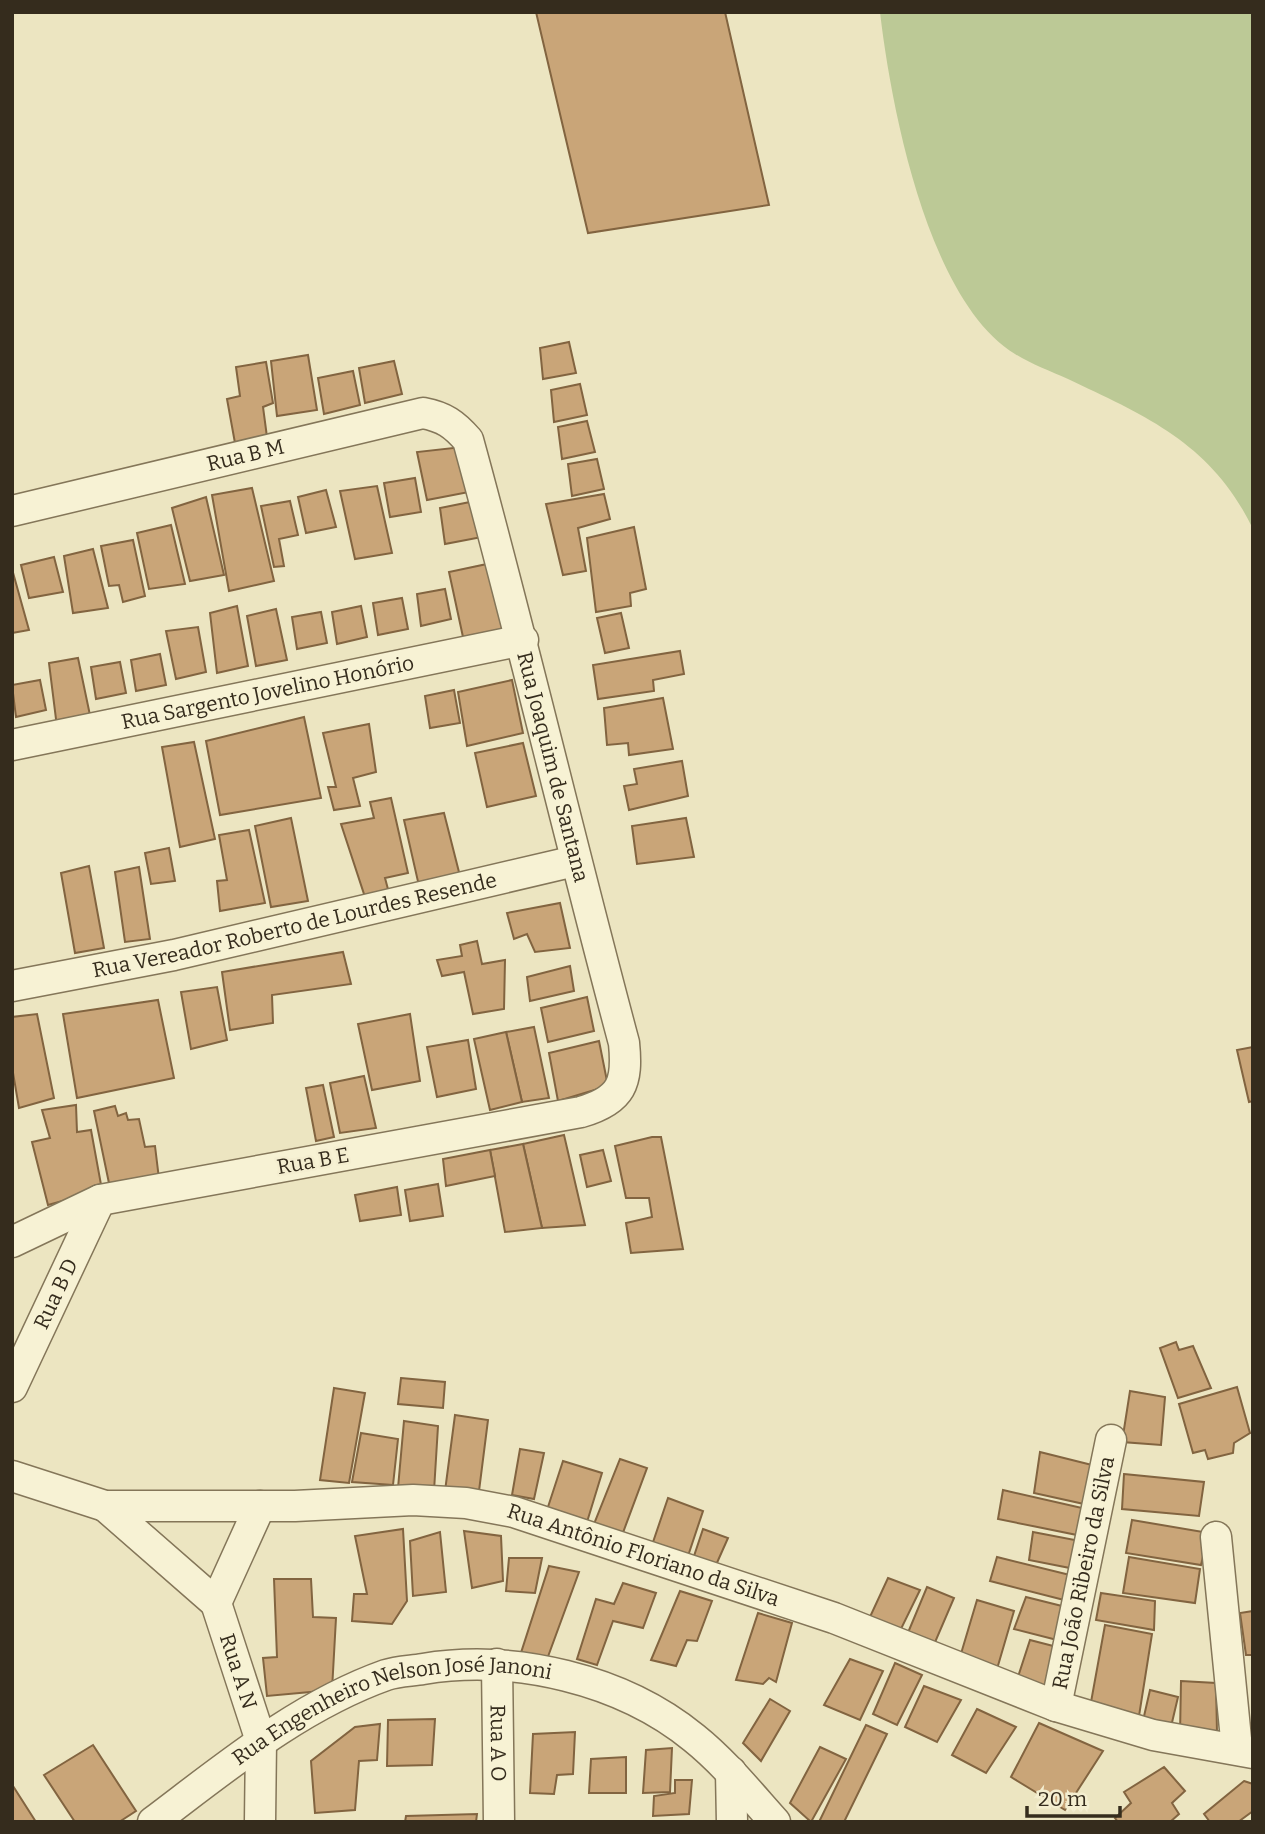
<svg xmlns="http://www.w3.org/2000/svg" width="1265" height="1834" font-family="Bitter,serif">
<style>
.green{fill:#bcc996}
.building{fill:#c9a578;stroke:#826440;stroke-width:2}
.lines{fill:none;stroke-linecap:round;stroke-linejoin:round}
.street-casing{stroke:#847659;stroke-width:33}
.street{stroke:#f7f2d4;stroke-width:30}
.labels{text-anchor:middle;stroke-width:5;stroke-linejoin:round;paint-order:stroke}
.street-label{font-size:21px;fill:#352c1d;stroke:#f4eed0}
</style>
<rect width="100%" height="100%" fill="#ece5c1"/>
<path class="green" d="M880 12H1253V529C1212 444 1148 417 1068 379 1050 371 1031 364 1015 354 928 301 891 107 880 12Z"/>
<g class="building">
<polygon points="536,12 725,12 769,205 588,233"/>
<polygon points="569,342 576,373 543,379 540,348"/>
<polygon points="308,355 317,410 277,416 271,361"/>
<polygon points="394,361 402,394 365,403 359,368"/>
<polygon points="266,362 273,403 263,407 267,437 235,443 227,399 240,396 236,367"/>
<polygon points="353,371 360,405 324,414 318,378"/>
<polygon points="580,384 587,415 554,422 551,390"/>
<polygon points="587,421 595,452 562,459 558,427"/>
<polygon points="462,447 469,492 427,500 417,452"/>
<polygon points="597,459 604,489 572,496 568,464"/>
<polygon points="415,478 421,512 390,517 384,483"/>
<polygon points="377,486 392,553 355,559 340,491"/>
<polygon points="252,488 274,581 229,591 212,495"/>
<polygon points="326,490 336,527 306,533 298,497"/>
<polygon points="604,494 610,519 578,528 586,571 563,575 546,504"/>
<polygon points="206,497 224,575 190,581 172,508"/>
<polygon points="290,501 298,535 279,539 284,566 274,567 261,506"/>
<polygon points="475,501 482,537 445,544 440,508"/>
<polygon points="171,525 185,584 149,589 137,533"/>
<polygon points="634,527 646,589 630,593 631,606 596,612 587,538"/>
<polygon points="133,540 145,596 123,602 119,585 109,586 101,546"/>
<polygon points="93,549 108,608 73,613 64,556"/>
<polygon points="54,557 63,592 29,598 21,565"/>
<polygon points="487,564 503,629 463,637 449,572"/>
<polygon points="12,569 29,630 12,633"/>
<polygon points="445,589 451,619 421,626 417,594"/>
<polygon points="402,598 408,629 378,635 373,603"/>
<polygon points="237,606 248,666 217,673 210,613"/>
<polygon points="361,606 367,637 337,644 332,612"/>
<polygon points="276,609 287,660 256,666 247,616"/>
<polygon points="321,612 327,643 297,649 292,617"/>
<polygon points="621,613 629,648 605,653 597,618"/>
<polygon points="198,627 206,672 176,679 166,631"/>
<polygon points="680,651 684,674 653,680 654,691 598,699 593,665"/>
<polygon points="160,654 166,685 136,691 131,660"/>
<polygon points="78,658 91,720 57,727 49,663"/>
<polygon points="120,662 126,693 96,699 91,667"/>
<polygon points="40,680 46,710 16,717 12,685"/>
<polygon points="512,680 523,733 467,746 458,692"/>
<polygon points="454,690 460,723 430,728 425,696"/>
<polygon points="663,698 673,749 629,755 628,743 607,745 604,708"/>
<polygon points="304,717 321,798 220,815 206,741"/>
<polygon points="369,724 376,772 353,778 360,806 334,810 328,787 336,787 323,733"/>
<polygon points="194,742 215,839 180,847 162,747"/>
<polygon points="523,743 536,796 487,807 475,753"/>
<polygon points="682,761 688,796 629,810 624,786 637,784 634,769"/>
<polygon points="391,798 408,873 385,878 389,893 365,897 341,824 374,818 370,802"/>
<polygon points="444,813 461,880 419,886 404,820"/>
<polygon points="291,818 308,901 271,907 255,826"/>
<polygon points="686,818 694,857 637,864 632,826"/>
<polygon points="249,830 265,903 220,911 217,881 227,880 219,835"/>
<polygon points="169,848 175,881 151,884 145,853"/>
<polygon points="89,866 104,948 75,953 61,873"/>
<polygon points="139,867 150,939 125,942 115,872"/>
<polygon points="560,903 570,948 535,952 527,934 514,939 507,913"/>
<polygon points="477,941 482,964 505,960 504,1009 473,1014 464,972 442,976 437,960 462,956 460,945"/>
<polygon points="343,952 351,984 272,995 273,1023 230,1030 222,972"/>
<polygon points="570,966 574,991 530,1001 527,977"/>
<polygon points="217,987 227,1040 191,1049 181,992"/>
<polygon points="587,997 594,1031 548,1042 541,1008"/>
<polygon points="158,1000 174,1078 77,1098 63,1014"/>
<polygon points="37,1014 54,1098 19,1108 12,1067 12,1017"/>
<polygon points="410,1014 420,1081 372,1090 358,1024"/>
<polygon points="534,1027 549,1098 522,1102 506,1032"/>
<polygon points="506,1032 522,1102 490,1110 474,1039"/>
<polygon points="468,1040 476,1089 437,1097 427,1047"/>
<polygon points="599,1041 608,1086 558,1101 549,1053"/>
<polygon points="1253,1047 1253,1101 1249,1102 1237,1050"/>
<polygon points="364,1076 376,1128 340,1133 330,1083"/>
<polygon points="323,1085 334,1137 316,1141 306,1088"/>
<polygon points="76,1105 77,1132 91,1130 102,1190 48,1205 32,1142 50,1138 42,1110"/>
<polygon points="115,1106 118,1116 126,1113 128,1120 139,1119 145,1147 155,1146 159,1179 110,1188 94,1111"/>
<polygon points="564,1135 585,1225 542,1228 523,1144"/>
<polygon points="652,1137 661,1137 683,1249 631,1253 626,1223 652,1217 649,1198 626,1198 615,1146"/>
<polygon points="523,1144 542,1228 505,1232 490,1150"/>
<polygon points="490,1150 495,1176 446,1186 443,1159"/>
<polygon points="603,1150 611,1181 587,1187 580,1155"/>
<polygon points="438,1184 443,1216 410,1221 405,1190"/>
<polygon points="397,1187 401,1215 360,1221 355,1195"/>
<polygon points="1176,1342 1179,1350 1193,1346 1211,1388 1178,1398 1160,1348"/>
<polygon points="401,1378 445,1382 443,1408 398,1404"/>
<polygon points="1237,1387 1250,1433 1234,1443 1233,1453 1208,1459 1205,1450 1193,1453 1179,1404"/>
<polygon points="334,1388 365,1393 349,1483 320,1480"/>
<polygon points="1130,1391 1165,1397 1161,1445 1122,1442"/>
<polygon points="455,1415 488,1420 479,1491 445,1491"/>
<polygon points="404,1421 438,1426 434,1491 398,1488"/>
<polygon points="361,1433 398,1439 393,1485 352,1482"/>
<polygon points="520,1449 544,1453 534,1499 512,1495"/>
<polygon points="1040,1452 1092,1465 1084,1504 1034,1493"/>
<polygon points="620,1459 647,1468 621,1538 592,1529"/>
<polygon points="563,1461 602,1473 587,1522 547,1510"/>
<polygon points="1124,1474 1204,1482 1199,1516 1122,1509"/>
<polygon points="1003,1490 1082,1508 1077,1535 998,1519"/>
<polygon points="668,1498 703,1511 687,1559 651,1548"/>
<polygon points="1132,1520 1209,1533 1201,1565 1126,1553"/>
<polygon points="403,1529 407,1601 392,1624 352,1621 354,1594 367,1594 355,1536"/>
<polygon points="703,1529 728,1538 716,1565 693,1559"/>
<polygon points="464,1531 501,1536 503,1581 472,1588"/>
<polygon points="440,1532 446,1592 413,1596 410,1541"/>
<polygon points="1033,1532 1080,1541 1075,1569 1029,1560"/>
<polygon points="997,1557 1074,1576 1068,1601 990,1581"/>
<polygon points="1129,1557 1200,1569 1195,1603 1123,1593"/>
<polygon points="509,1558 542,1558 535,1593 506,1591"/>
<polygon points="549,1566 579,1572 546,1662 519,1659"/>
<polygon points="888,1578 920,1590 899,1633 869,1619"/>
<polygon points="274,1579 311,1579 313,1617 336,1618 332,1690 267,1696 263,1658 277,1657"/>
<polygon points="623,1583 656,1593 643,1628 613,1621 597,1665 577,1659 596,1599 614,1604"/>
<polygon points="927,1587 954,1598 933,1647 907,1635"/>
<polygon points="680,1591 712,1601 697,1641 687,1640 676,1666 651,1660"/>
<polygon points="1101,1593 1155,1601 1154,1630 1096,1620"/>
<polygon points="1026,1597 1070,1608 1061,1641 1014,1629"/>
<polygon points="977,1600 1014,1611 997,1669 960,1657"/>
<polygon points="1253,1611 1253,1655 1246,1655 1240,1613"/>
<polygon points="758,1613 792,1623 776,1682 769,1678 763,1684 736,1680"/>
<polygon points="1105,1625 1152,1634 1139,1716 1091,1702"/>
<polygon points="1030,1640 1061,1648 1049,1696 1016,1683"/>
<polygon points="850,1659 883,1671 860,1720 824,1705"/>
<polygon points="895,1663 922,1675 897,1725 873,1714"/>
<polygon points="1181,1681 1216,1683 1217,1733 1180,1734"/>
<polygon points="924,1686 961,1700 937,1742 905,1727"/>
<polygon points="1150,1690 1178,1697 1170,1731 1142,1725"/>
<polygon points="770,1699 790,1711 761,1761 743,1743"/>
<polygon points="977,1709 1016,1727 986,1773 952,1755"/>
<polygon points="435,1719 432,1765 387,1766 388,1720"/>
<polygon points="1039,1723 1103,1751 1065,1810 1011,1777"/>
<polygon points="380,1724 377,1760 359,1761 355,1810 315,1813 311,1761 355,1727"/>
<polygon points="866,1725 887,1734 844,1822 819,1822"/>
<polygon points="575,1732 573,1774 557,1775 554,1794 530,1793 533,1734"/>
<polygon points="93,1745 136,1811 119,1822 75,1822 44,1775"/>
<polygon points="820,1747 846,1759 811,1822 790,1803"/>
<polygon points="672,1748 670,1792 643,1793 646,1750"/>
<polygon points="626,1757 626,1793 589,1793 591,1759"/>
<polygon points="1164,1767 1185,1791 1172,1803 1179,1814 1170,1822 1118,1822 1115,1818 1131,1803 1124,1792"/>
<polygon points="675,1780 692,1780 689,1814 653,1816 654,1796 675,1793"/>
<polygon points="1244,1781 1253,1784 1253,1811 1238,1822 1210,1822 1204,1814"/>
<polygon points="13,1786 36,1822 12,1822"/>
<polygon points="477,1814 476,1822 405,1822 406,1816"/>
</g>
<g class="lines">
<g class="street-casing">
<g id="street">
<path id="s1" d="M12 511 423 413C444 417 454 424 468 440 523 640 570 842 624 1043 628 1083 622 1100 581 1112L100 1200 12 1242"/>
<path id="s2" d="M12 745 523 640"/>
<path id="s3" d="M12 986 174 955 575 861"/>
<path id="s4" d="M12 1387 100 1200"/>
<path id="s5" d="M12 1476 105 1506H295L413 1500 466 1503 514 1512 834 1618 1056 1706 1153 1735 1253 1753"/>
<polyline points="105,1506 216,1603"/>
<polyline points="1216,1537 1237,1749"/>
<path id="s6" d="M216 1603 261 1741 260 1822"/>
<polyline points="216,1603 260,1506"/>
<path id="s7" d="M497 1664 499 1822"/>
<path id="s8" d="M1056 1706 1111 1440"/>
<polyline points="731,1772 732,1822"/>
<path id="s9" d="M153 1822C226 1767 299 1706 386 1675 398 1671 411 1671 423 1669 514 1654 622 1679 694 1738 724 1762 749 1793 775 1822"/>
</g>
</g>
<use href="#street" class="street"/>
</g>
<g class="labels">
<g class="street-label">
<text dy="7" stroke="none"><textPath href="#s1" startOffset="240">Rua B M</textPath></text>
<text dy="7" stroke="none"><textPath href="#s2" startOffset="261">Rua Sargento Jovelino Honório</textPath></text>
<text dy="7" stroke="none"><textPath href="#s1" startOffset="814">Rua Joaquim de Santana</textPath></text>
<text dy="7" stroke="none"><textPath href="#s3" startOffset="289">Rua Vereador Roberto de Lourdes Resende</textPath></text>
<text transform="translate(313 1161) rotate(-10)" y="7">Rua B E</text>
<text dy="7" stroke="none"><textPath href="#s4" startOffset="103">Rua B D</textPath></text>
<text dy="7" stroke="none"><textPath href="#s5" startOffset="644">Rua Antônio Floriano da Silva</textPath></text>
<text dy="7" stroke="none"><textPath href="#s8" startOffset="136">Rua João Ribeiro da Silva</textPath></text>
<text dy="7" stroke="none"><textPath href="#s6" startOffset="72">Rua A N</textPath></text>
<text dy="7" stroke="none"><textPath href="#s9" startOffset="273">Rua Engenheiro Nelson José Janoni</textPath></text>
<text dy="7" stroke="none"><textPath href="#s7" startOffset="79">Rua A O</textPath></text>
</g>
</g>
<rect width="1265" height="1834" fill="none" stroke="#352c1d" stroke-width="28"/>
<path d="M1027 1806v10h93v-10" fill="none" stroke="#352c1d" stroke-width="3.5"/>
<text x="1038" y="1806" font-size="21" fill="#352c1d" stroke="#f4eed0" stroke-width="5" paint-order="stroke">20 m</text>
</svg>
